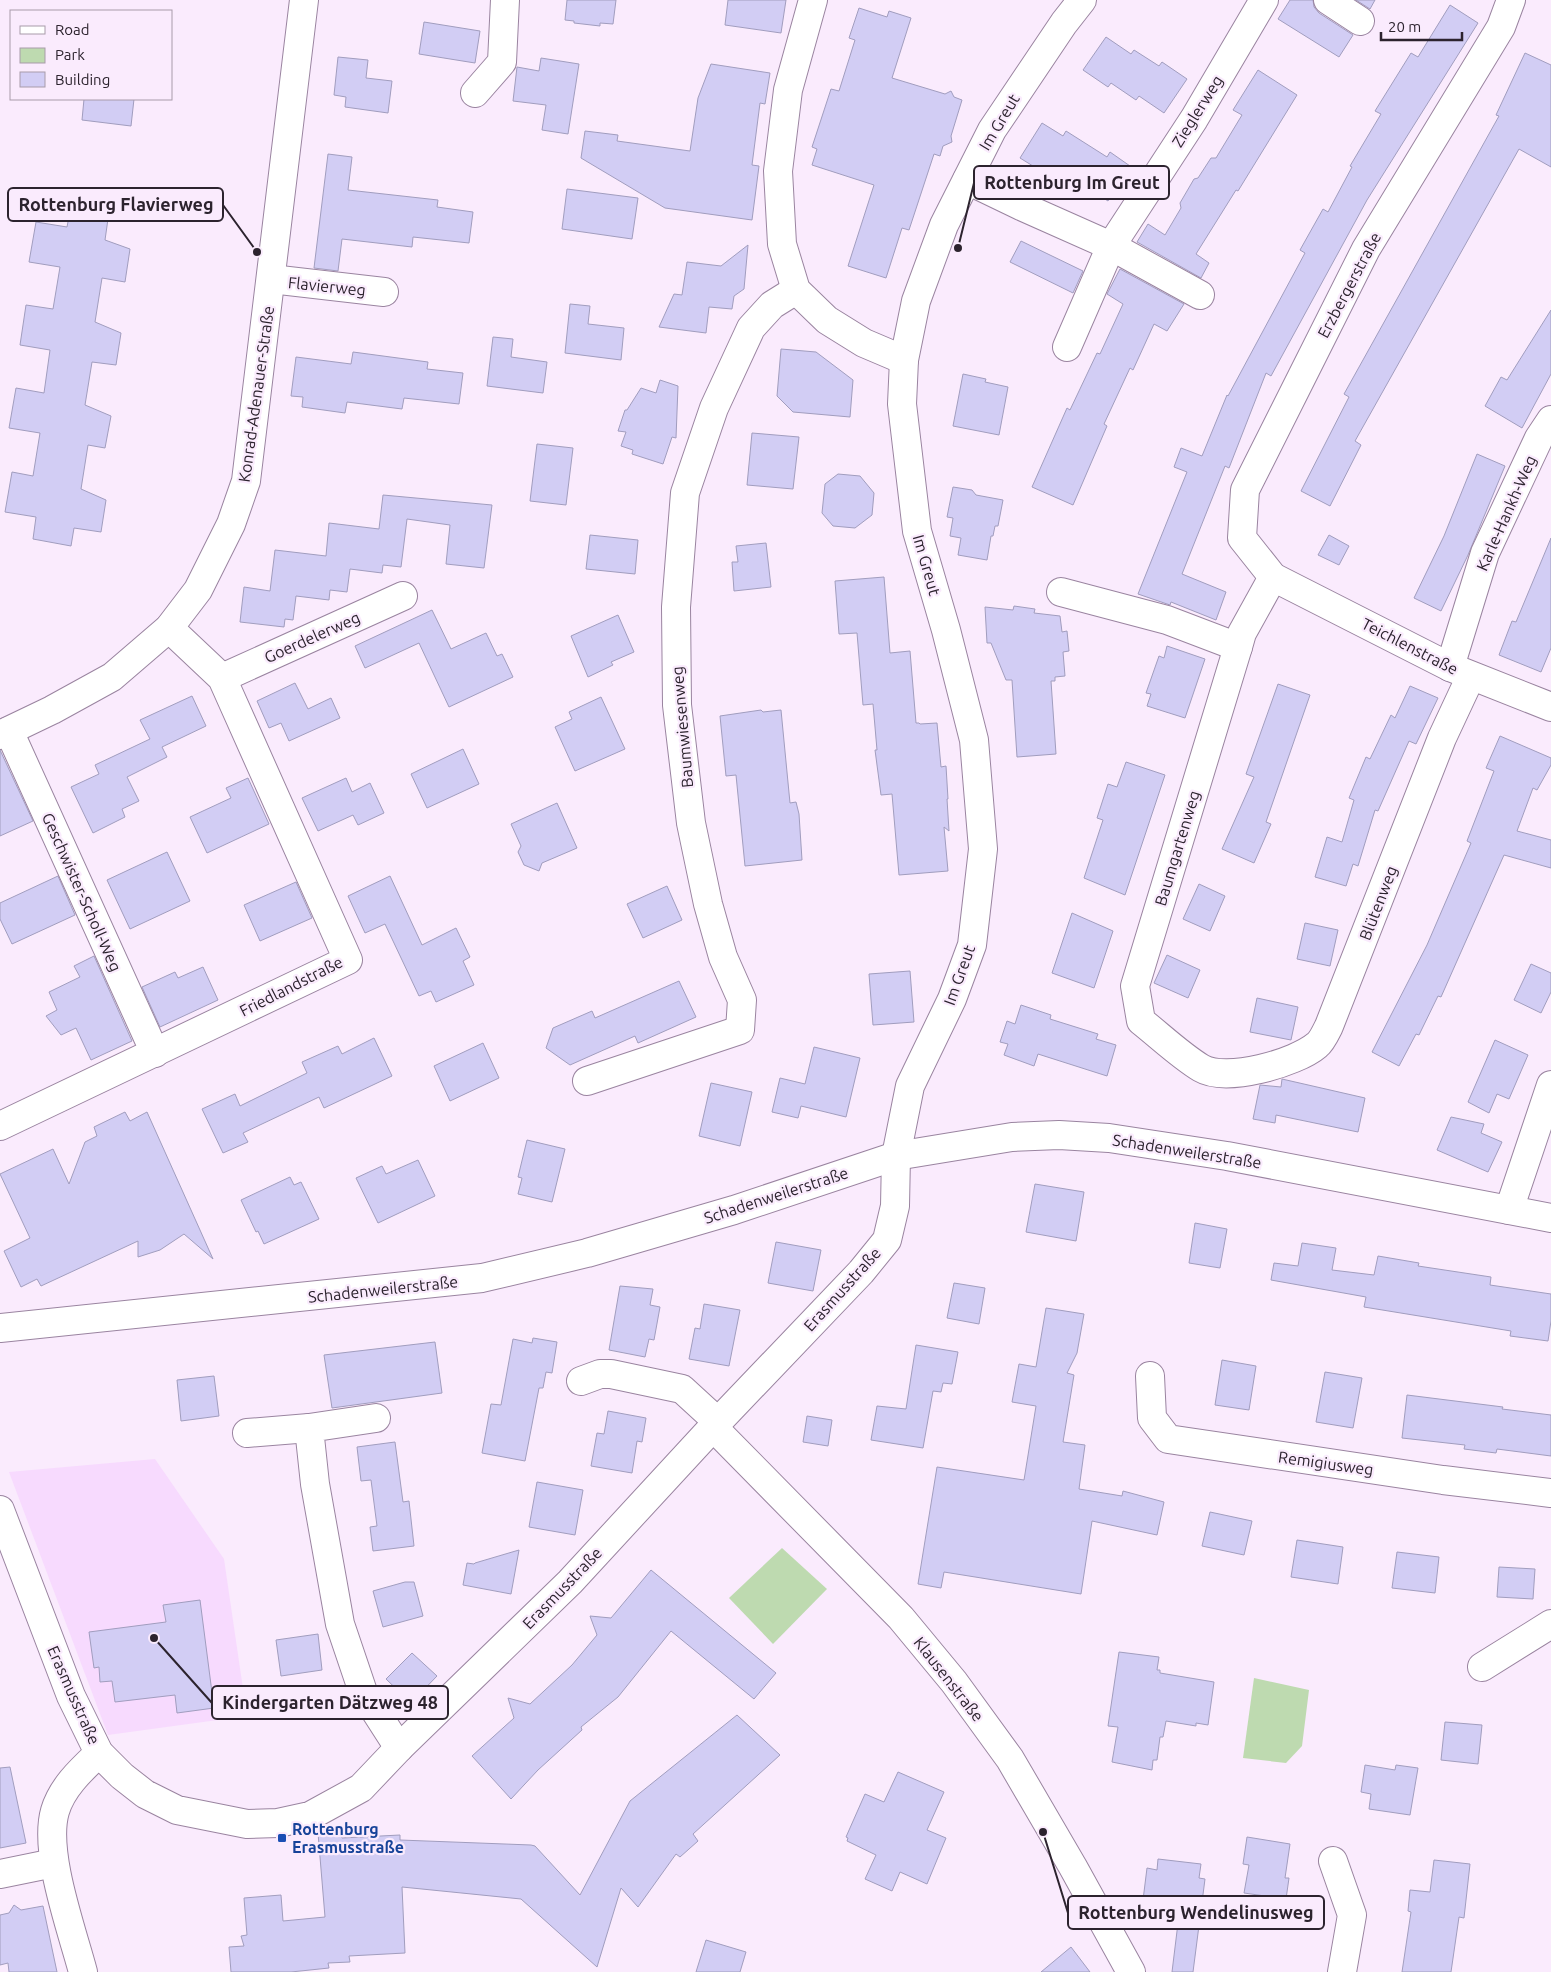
<svg xmlns="http://www.w3.org/2000/svg" width="1551" height="1972" font-family="Ubuntu,sans-serif">
<style>
.built{fill:#f7dafe}
.green{fill:#bedab0}
.building{fill:#d2cdf4;stroke:#a19dbe}
.lines{fill:none;stroke-linecap:round;stroke-linejoin:round}
.minor-casing{stroke:#9a84a0;stroke-width:30}
.minor{stroke:#fff;stroke-width:28}
.transit-dot{fill:#1a4fb4;stroke:#faebfd;stroke-width:2}
.labels{text-anchor:middle;stroke-width:4.5;stroke-linejoin:round;paint-order:stroke}
.street-label{font-size:16px;fill:#2c232e;stroke:#faebfd}
.transit-label{font-size:16px;font-weight:bold;fill:#164399;stroke:#faebfd;text-anchor:start}
.leader{fill:none;stroke:#2c232e;stroke-width:2}
.callout-dot{fill:#2c232e;stroke:#faebfd;stroke-width:2}
.callout{fill:#faebfd;stroke:#2c232e;stroke-width:2}
.callout-label{font-size:18px;text-anchor:middle;font-weight:bold;fill:#2c232e}
</style>
<rect width="100%" height="100%" fill="#faebfd"/>
<polygon class="built" points="155,1459 224,1559 247,1716 108,1735 9,1472"/>
<g class="green">
<polygon points="782,1548 827,1589 773,1644 729,1598"/>
<polygon points="1254,1678 1309,1690 1302,1746 1286,1763 1243,1758"/>
</g>
<g class="building">
<polygon points="567,0 616,0 613,24 600,23 600,26 574,23 574,21 565,20"/>
<polygon points="728,0 786,0 781,33 725,25"/>
<polygon points="1290,0 1313,0 1314,7 1319,13 1353,35 1339,57 1278,19"/>
<polygon points="1356,0 1375,0 1370,9"/>
<polygon points="1450,5 1478,23 1367,200 1271,376 1266,373 1229,468 1225,466 1182,574 1226,592 1216,620 1171,602 1170,605 1138,594 1187,472 1174,467 1181,448 1202,456 1227,395 1228,396 1305,253 1300,250 1323,209 1328,212 1352,167 1350,166 1381,114 1375,111 1411,53 1418,57"/>
<polygon points="859,8 887,17 889,11 911,18 892,78 945,94 951,91 954,97 962,100 951,136 952,142 943,146 940,156 934,154 909,230 902,228 886,278 848,266 874,185 812,165 817,149 812,147 831,89 839,91 855,40 849,38"/>
<polygon points="424,22 480,31 475,63 419,54"/>
<polygon points="1106,37 1131,54 1134,50 1159,66 1162,62 1187,79 1164,113 1139,96 1136,100 1111,83 1108,87 1083,70"/>
<polygon points="1525,53 1551,65 1551,167 1519,149 1355,441 1361,445 1330,506 1301,491 1349,397 1344,394 1499,116 1496,115"/>
<polygon points="338,57 368,60 366,78 392,81 388,113 345,107 346,97 334,95"/>
<polygon points="541,58 579,64 568,134 542,130 546,105 513,101 517,67 539,71"/>
<polygon points="711,64 770,73 765,104 760,103 752,165 759,166 752,220 665,208 581,158 585,131 618,135 617,141 690,151 698,98"/>
<polygon points="1258,70 1297,95 1238,191 1236,190 1196,254 1209,263 1201,278 1137,242 1148,224 1165,235 1181,208 1180,203 1194,179 1198,178 1211,158 1216,158 1242,115 1233,110"/>
<polygon points="84,99 134,99 131,126 82,120"/>
<polygon points="1042,123 1063,136 1066,131 1107,157 1110,152 1130,166 1108,201 1088,188 1085,192 1043,167 1041,171 1020,158"/>
<polygon points="328,154 352,157 348,190 438,200 437,207 473,212 469,243 413,237 412,247 342,239 338,271 314,268"/>
<polygon points="567,189 638,198 632,239 562,229"/>
<polygon points="71,206 109,212 105,240 130,249 125,282 102,278 95,322 121,333 116,365 92,362 85,405 111,416 105,448 88,445 81,489 106,500 101,532 74,528 71,546 33,539 36,517 5,512 12,472 33,476 40,433 9,428 16,388 44,393 50,350 20,345 26,305 53,309 60,267 29,262 36,222 67,227"/>
<polygon points="1021,241 1083,271 1073,293 1010,262"/>
<polygon points="748,245 744,289 734,296 732,309 709,307 706,333 659,327 674,294 682,295 687,262 721,266"/>
<polygon points="1120,269 1184,304 1167,331 1154,324 1133,370 1130,368 1104,424 1107,426 1073,505 1032,487 1067,408 1070,410 1097,353 1100,354 1123,304 1107,294"/>
<polygon points="570,304 590,306 588,324 624,328 621,360 565,353"/>
<polygon points="1551,310 1551,374 1522,428 1485,406 1501,377 1507,380"/>
<polygon points="493,337 513,339 511,357 547,362 543,393 487,386"/>
<polygon points="781,349 816,352 853,380 850,417 793,412 777,396"/>
<polygon points="353,352 428,362 427,369 463,373 459,404 404,398 402,409 347,402 345,413 302,407 303,397 291,396 296,357 351,364"/>
<polygon points="963,374 986,379 985,382 1008,387 999,435 953,426"/>
<polygon points="660,380 678,386 676,438 672,437 663,464 632,454 633,450 621,446 626,432 618,431 625,410 627,410 641,388 656,393"/>
<polygon points="752,433 799,437 793,489 747,485"/>
<polygon points="537,444 573,448 566,505 530,501"/>
<polygon points="1477,454 1505,466 1468,555 1441,611 1414,598 1444,536"/>
<polygon points="838,474 860,476 874,493 872,515 855,528 833,526 822,513 825,484"/>
<polygon points="953,487 972,490 976,495 1003,500 998,526 995,526 993,536 991,536 987,560 958,555 961,538 950,536 953,518 947,517"/>
<polygon points="383,495 492,505 484,568 446,564 450,525 407,519 401,567 383,565 382,573 350,569 347,592 330,590 329,600 296,596 293,620 285,619 284,627 240,622 244,587 270,591 275,550 326,556 329,523 379,529"/>
<polygon points="590,535 638,540 635,574 586,569"/>
<polygon points="1329,535 1349,546 1339,565 1318,555"/>
<polygon points="1551,538 1551,648 1541,672 1499,655 1512,621 1516,622"/>
<polygon points="766,543 771,587 734,591 732,562 738,562 736,546"/>
<polygon points="884,577 890,653 910,651 916,723 919,723 920,724 937,723 941,767 946,766 948,799 947,799 949,831 944,827 948,871 899,875 892,794 881,795 875,750 877,750 873,704 863,705 857,633 839,634 835,581"/>
<polygon points="1014,606 1035,609 1034,613 1060,616 1062,632 1067,631 1069,651 1063,652 1065,676 1055,677 1055,681 1051,681 1056,754 1017,757 1012,680 1006,680 991,643 987,643 985,607 1013,610"/>
<polygon points="432,610 451,649 486,633 497,656 502,654 513,677 449,707 419,643 365,668 355,646"/>
<polygon points="618,615 634,652 611,662 613,665 588,677 571,636"/>
<polygon points="1167,646 1205,659 1185,718 1147,706 1151,694 1146,693 1159,656 1164,658"/>
<polygon points="295,683 308,709 331,698 340,718 289,741 281,723 269,728 257,701"/>
<polygon points="1278,684 1310,695 1266,822 1271,824 1254,863 1222,849 1254,777 1246,774"/>
<polygon points="1410,686 1438,698 1416,744 1409,741 1378,811 1375,810 1358,866 1353,864 1346,886 1315,877 1327,837 1342,842 1354,800 1349,798 1366,757 1370,759 1391,715 1395,718"/>
<polygon points="192,696 206,726 162,747 167,757 127,777 139,801 122,809 125,817 93,833 71,787 99,774 95,765 150,739 140,720"/>
<polygon points="601,697 625,749 575,771 555,727 572,719 569,712"/>
<polygon points="761,710 763,712 781,710 790,803 796,802 799,814 802,860 745,866 736,775 726,776 720,716"/>
<polygon points="1500,736 1551,758 1551,765 1537,790 1533,788 1517,831 1551,840 1551,868 1504,855 1441,997 1438,996 1419,1035 1416,1034 1399,1066 1372,1052 1427,945 1471,843 1467,841 1494,771 1486,768"/>
<polygon points="463,749 479,784 427,808 411,774"/>
<polygon points="0,750 33,821 0,836"/>
<polygon points="1126,762 1165,775 1125,895 1084,878 1103,820 1097,818 1108,784 1117,787"/>
<polygon points="248,778 269,824 207,853 190,817 231,798 226,788"/>
<polygon points="346,778 352,792 370,783 384,813 358,825 353,815 318,831 302,798"/>
<polygon points="557,803 577,848 542,863 539,871 524,865 518,852 521,846 511,824"/>
<polygon points="167,852 190,901 130,929 107,880"/>
<polygon points="58,876 75,915 12,944 0,919 0,903"/>
<polygon points="390,876 422,945 456,928 470,957 463,961 474,985 436,1002 431,991 419,996 385,924 365,933 348,896"/>
<polygon points="296,882 312,918 260,941 244,905"/>
<polygon points="1199,884 1225,896 1210,931 1183,919"/>
<polygon points="667,886 682,920 643,938 627,904"/>
<polygon points="1072,913 1113,931 1094,988 1052,973"/>
<polygon points="1305,923 1338,930 1330,966 1297,959"/>
<polygon points="1167,955 1200,970 1188,998 1154,983"/>
<polygon points="94,956 132,1041 91,1060 76,1028 61,1035 46,1016 57,1010 49,992 80,977 74,966"/>
<polygon points="1531,964 1551,973 1551,992 1541,1013 1514,1000"/>
<polygon points="203,967 218,1000 160,1027 142,987 175,972 178,978"/>
<polygon points="910,971 914,1022 873,1025 869,974"/>
<polygon points="679,981 696,1017 638,1043 635,1036 570,1065 546,1048 553,1028 592,1011 595,1018"/>
<polygon points="1257,998 1298,1007 1291,1040 1250,1032"/>
<polygon points="1021,1005 1051,1015 1050,1019 1098,1034 1096,1039 1116,1045 1107,1076 1038,1054 1034,1066 1004,1055 1008,1044 1000,1042 1007,1021 1015,1024"/>
<polygon points="374,1038 392,1076 324,1108 319,1097 243,1133 248,1142 223,1153 202,1109 235,1094 240,1106 307,1073 302,1062 338,1046 342,1054"/>
<polygon points="1495,1040 1528,1055 1509,1099 1497,1094 1489,1113 1468,1102"/>
<polygon points="483,1043 499,1078 450,1101 434,1066"/>
<polygon points="814,1047 860,1058 846,1117 801,1106 798,1118 772,1112 780,1078 805,1084"/>
<polygon points="1282,1079 1365,1098 1358,1132 1276,1115 1275,1123 1253,1119 1260,1085 1281,1087"/>
<polygon points="711,1083 752,1092 740,1146 699,1136"/>
<polygon points="125,1112 130,1121 147,1112 213,1259 184,1234 160,1250 138,1257 138,1241 41,1286 37,1279 21,1287 4,1251 30,1238 0,1174 53,1149 69,1184 85,1142 97,1136 94,1127"/>
<polygon points="1451,1117 1484,1124 1481,1133 1502,1142 1488,1172 1437,1150"/>
<polygon points="527,1140 565,1149 552,1202 518,1194 522,1178 518,1177"/>
<polygon points="418,1160 435,1196 378,1223 356,1178 382,1166 386,1174"/>
<polygon points="290,1177 294,1185 301,1182 319,1219 264,1244 258,1231 256,1232 241,1200"/>
<polygon points="1035,1184 1084,1192 1076,1241 1026,1232"/>
<polygon points="1195,1223 1227,1229 1220,1268 1189,1263"/>
<polygon points="776,1242 821,1250 813,1291 768,1283"/>
<polygon points="1302,1243 1336,1248 1332,1270 1374,1275 1378,1256 1419,1263 1418,1266 1491,1277 1490,1285 1551,1294 1551,1321 1548,1341 1510,1336 1511,1331 1364,1307 1366,1297 1271,1280 1274,1263 1298,1266"/>
<polygon points="954,1283 985,1288 979,1324 947,1318"/>
<polygon points="620,1286 653,1289 650,1305 660,1307 654,1340 649,1339 645,1357 609,1350"/>
<polygon points="704,1304 740,1310 729,1366 689,1359 695,1328 700,1329"/>
<polygon points="1046,1308 1084,1314 1077,1353 1067,1373 1074,1375 1063,1442 1085,1445 1079,1489 1122,1496 1123,1491 1164,1502 1157,1535 1092,1521 1081,1594 944,1572 941,1588 918,1584 937,1467 1024,1480 1036,1406 1012,1402 1019,1364 1036,1367"/>
<polygon points="533,1338 557,1342 552,1373 546,1372 543,1388 539,1388 525,1461 482,1453 491,1404 501,1405 513,1339 532,1343"/>
<polygon points="435,1342 442,1393 332,1408 324,1355"/>
<polygon points="916,1345 958,1352 952,1384 943,1383 941,1392 933,1391 923,1448 871,1440 877,1406 906,1409"/>
<polygon points="1222,1360 1256,1366 1249,1410 1215,1405"/>
<polygon points="1325,1372 1362,1378 1353,1428 1316,1422"/>
<polygon points="214,1376 219,1416 181,1421 177,1380"/>
<polygon points="1407,1395 1503,1407 1502,1409 1551,1415 1551,1456 1497,1449 1496,1453 1464,1449 1465,1445 1402,1438"/>
<polygon points="608,1411 646,1418 642,1442 637,1441 632,1473 591,1466 597,1433 604,1434"/>
<polygon points="807,1416 832,1420 828,1446 803,1442"/>
<polygon points="395,1442 403,1502 409,1501 414,1546 373,1551 370,1527 377,1526 371,1480 361,1481 357,1447"/>
<polygon points="537,1482 583,1490 575,1535 529,1527"/>
<polygon points="1210,1512 1252,1521 1244,1555 1202,1546"/>
<polygon points="1297,1540 1343,1547 1338,1584 1291,1577"/>
<polygon points="519,1550 511,1594 463,1585 467,1563 474,1564 475,1563"/>
<polygon points="1397,1552 1439,1557 1435,1593 1392,1588"/>
<polygon points="1499,1567 1535,1569 1533,1599 1497,1597"/>
<polygon points="651,1570 776,1673 754,1699 671,1631 618,1697 581,1727 582,1730 538,1770 511,1799 472,1756 514,1718 508,1698 530,1704 572,1665 597,1635 590,1616 611,1618"/>
<polygon points="405,1582 414,1582 423,1616 383,1627 373,1591"/>
<polygon points="200,1600 214,1708 177,1713 175,1695 115,1702 112,1681 100,1682 99,1667 94,1668 89,1632 166,1622 163,1605"/>
<polygon points="318,1634 322,1670 281,1676 276,1640"/>
<polygon points="1119,1652 1159,1657 1157,1670 1160,1670 1160,1673 1214,1682 1208,1725 1196,1723 1196,1726 1166,1721 1163,1737 1160,1737 1157,1760 1153,1760 1152,1770 1112,1762 1118,1727 1108,1726"/>
<polygon points="412,1653 437,1676 411,1703 386,1679"/>
<polygon points="737,1715 780,1755 693,1834 698,1841 680,1857 676,1854 638,1907 621,1888 597,1967 521,1899 402,1887 405,1953 349,1956 350,1962 328,1963 329,1968 291,1972 231,1972 229,1947 244,1946 241,1936 247,1935 244,1898 281,1895 283,1921 325,1917 318,1833 341,1831 342,1838 400,1835 400,1840 531,1845 535,1846 580,1895 630,1801"/>
<polygon points="1445,1722 1482,1725 1478,1764 1441,1760"/>
<polygon points="1365,1765 1395,1770 1396,1765 1418,1768 1410,1815 1369,1809 1371,1794 1361,1792"/>
<polygon points="10,1767 26,1843 0,1848 0,1768"/>
<polygon points="898,1772 944,1792 927,1830 946,1838 927,1884 900,1872 892,1891 865,1879 876,1855 847,1841 848,1838 846,1837 865,1794 884,1802"/>
<polygon points="1247,1837 1290,1844 1285,1878 1289,1878 1286,1899 1244,1893 1249,1865 1243,1864"/>
<polygon points="1158,1859 1201,1864 1199,1878 1205,1879 1193,1972 1172,1972 1178,1923 1151,1920 1153,1909 1142,1908 1147,1868 1157,1870"/>
<polygon points="1434,1860 1470,1864 1464,1918 1459,1917 1451,1972 1402,1972 1411,1912 1408,1911 1410,1890 1430,1892"/>
<polygon points="14,1905 21,1910 43,1906 57,1972 9,1972 8,1963 0,1965 0,1915 9,1913"/>
<polygon points="706,1940 746,1952 740,1972 696,1972"/>
<polygon points="1071,1947 1090,1972 1041,1972"/>
</g>
<g class="lines">
<g class="minor-casing">
<g id="minor">
<polyline points="813,0 788,90 778,171 782,244 796,290 827,320 864,343 904,360"/>
<polyline points="1328,0 1360,21"/>
<polyline points="1511,0 1501,27 1366,249 1245,490 1242,538 1273,577 1450,667 1551,707"/>
<polyline points="475,93 502,62 505,0"/>
<polyline points="967,180 1021,206 1111,246 1200,295"/>
<polyline points="271,279 384,292"/>
<polyline points="1067,347 1111,246 1194,119 1264,0"/>
<path d="M1273 577 1242 633 1238 647 1135 986 1141 1021C1160 1036 1181 1056 1201 1068 1226 1083 1296 1063 1317 1045 1322 1041 1326 1032 1329 1026L1442 738 1471 676"/>
<polyline points="1061,592 1167,620 1238,647"/>
<polyline points="1450,667 1485,553 1539,438 1551,420"/>
<polyline points="222,678 403,596"/>
<polyline points="9,731 155,1053"/>
<polyline points="0,735 52,710 112,677 169,628 198,590 231,524 246,481 304,0"/>
<polyline points="587,1081 740,1030 742,1000 723,957 708,904 691,823 677,705 676,607 685,493 714,408 751,328 772,305 796,290"/>
<polyline points="0,1126 348,960 222,678 169,628"/>
<polyline points="1509,1210 1551,1085"/>
<polyline points="0,1328 482,1278 587,1253 734,1210 896,1156 1012,1137 1059,1135 1109,1138 1227,1156 1551,1218"/>
<polyline points="1150,1376 1152,1418 1168,1439 1443,1480 1551,1493"/>
<polyline points="581,1381 600,1374 611,1374 682,1389 718,1422"/>
<polyline points="376,1418 309,1428 315,1484 340,1624 363,1692 399,1748"/>
<polyline points="713,1427 901,1618 954,1682 1010,1759 1073,1867 1131,1972"/>
<polyline points="247,1433 309,1428"/>
<polyline points="0,1510 71,1696 99,1753 122,1776 145,1794 177,1810 247,1824 278,1823 310,1816 361,1788 399,1748 570,1582 713,1427 861,1272 887,1240 895,1206 896,1156 910,1086 952,999 972,945 983,849 974,740 946,630 917,531 902,404 904,360 916,301 944,225 992,130 1064,23 1082,0"/>
<polyline points="1482,1667 1551,1624"/>
<polyline points="1333,1861 1352,1915 1342,1972"/>
<polyline points="0,1874 54,1863"/>
<path d="M83 1972C72 1930 43 1852 55 1811 62 1787 82 1769 99 1753"/>
</g>
</g>
<use href="#minor" class="minor"/>
</g>
<rect class="transit-dot" x="277" y="1833" width="10" height="10" rx="2.5"/>
<g class="labels">
<g class="street-label">
<text transform="translate(1197 111) rotate(-58)" y="6">Zieglerweg</text>
<text transform="translate(999 122) rotate(-59)" y="6">Im Greut</text>
<text transform="translate(1349 285) rotate(-62)" y="6">Erzbergerstraße</text>
<text transform="translate(327 286) rotate(6)" y="6">Flavierweg</text>
<text transform="translate(256 394) rotate(-82)" y="6">Konrad-Adenauer-Straße</text>
<text transform="translate(1506 513) rotate(-66)" y="6">Karle-Hankh-Weg</text>
<text transform="translate(927 565) rotate(74)" y="6">Im Greut</text>
<text transform="translate(312 637) rotate(-24)" y="6">Goerdelerweg</text>
<text transform="translate(1410 646) rotate(27)" y="6">Teichlenstraße</text>
<text transform="translate(682 727) rotate(-95)" y="6">Baumwiesenweg</text>
<text transform="translate(1177 848) rotate(-73)" y="6">Baumgartenweg</text>
<text transform="translate(82 892) rotate(66)" y="6">Geschwister-Scholl-Weg</text>
<text transform="translate(1378 903) rotate(-69)" y="6">Blütenweg</text>
<text transform="translate(959 975) rotate(-70)" y="6">Im Greut</text>
<text transform="translate(291 986) rotate(-27)" y="6">Friedlandstraße</text>
<text transform="translate(1187 1151) rotate(9)" y="6">Schadenweilerstraße</text>
<text transform="translate(776 1195) rotate(-18)" y="6">Schadenweilerstraße</text>
<text transform="translate(383 1289) rotate(-6)" y="6">Schadenweilerstraße</text>
<text transform="translate(842 1289) rotate(-48)" y="6">Erasmusstraße</text>
<text transform="translate(1326 1463) rotate(8)" y="6">Remigiusweg</text>
<text transform="translate(562 1588) rotate(-46)" y="6">Erasmusstraße</text>
<text transform="translate(949 1679) rotate(52)" y="6">Klausenstraße</text>
<text transform="translate(74 1695) rotate(66)" y="6">Erasmusstraße</text>
</g>
<g class="transit-label">
<text x="292" y="1835">Rottenburg<tspan x="292" dy="18">Erasmusstraße</tspan></text>
</g>
</g>
<path class="leader" d="M958 248L974 183M257 252L223 205M154 1638L212 1703M1043 1832L1068 1913"/>
<g class="callout-dot">
<circle cx="958" cy="248" r="5"/>
<circle cx="257" cy="252" r="5"/>
<circle cx="154" cy="1638" r="5"/>
<circle cx="1043" cy="1832" r="5"/>
</g>
<g class="callout">
<rect x="974" y="166" width="195" height="33" rx="5"/>
<rect x="8" y="188" width="215" height="33" rx="5"/>
<rect x="212" y="1686" width="236" height="33" rx="5"/>
<rect x="1068" y="1896" width="256" height="33" rx="5"/>
</g>
<g class="callout-label">
<text x="1072" y="189">Rottenburg Im Greut</text>
<text x="116" y="211">Rottenburg Flavierweg</text>
<text x="330" y="1709">Kindergarten Dätzweg 48</text>
<text x="1196" y="1919">Rottenburg Wendelinusweg</text>
</g>
<rect x="10" y="10" width="162" height="90" fill="#faebfd" stroke="#a89baa"/>
<rect x="20" y="26" width="25" height="8" fill="#ffffff" stroke="#a89baa"/>
<text x="55" y="35" font-size="15" fill="#2c232e">Road</text>
<rect x="20" y="48" width="25" height="15" fill="#bedab0" stroke="#a89baa"/>
<text x="55" y="60" font-size="15" fill="#2c232e">Park</text>
<rect x="20" y="72" width="25" height="15" fill="#d2cdf4" stroke="#a89baa"/>
<text x="55" y="85" font-size="15" fill="#2c232e">Building</text>
<path d="M1381 32v8h81v-8" fill="none" stroke="#2c232e" stroke-width="2.5"/>
<text x="1388" y="32" font-size="15" fill="#2c232e" stroke="#faebfd" stroke-width="4" paint-order="stroke">20 m</text>
</svg>
